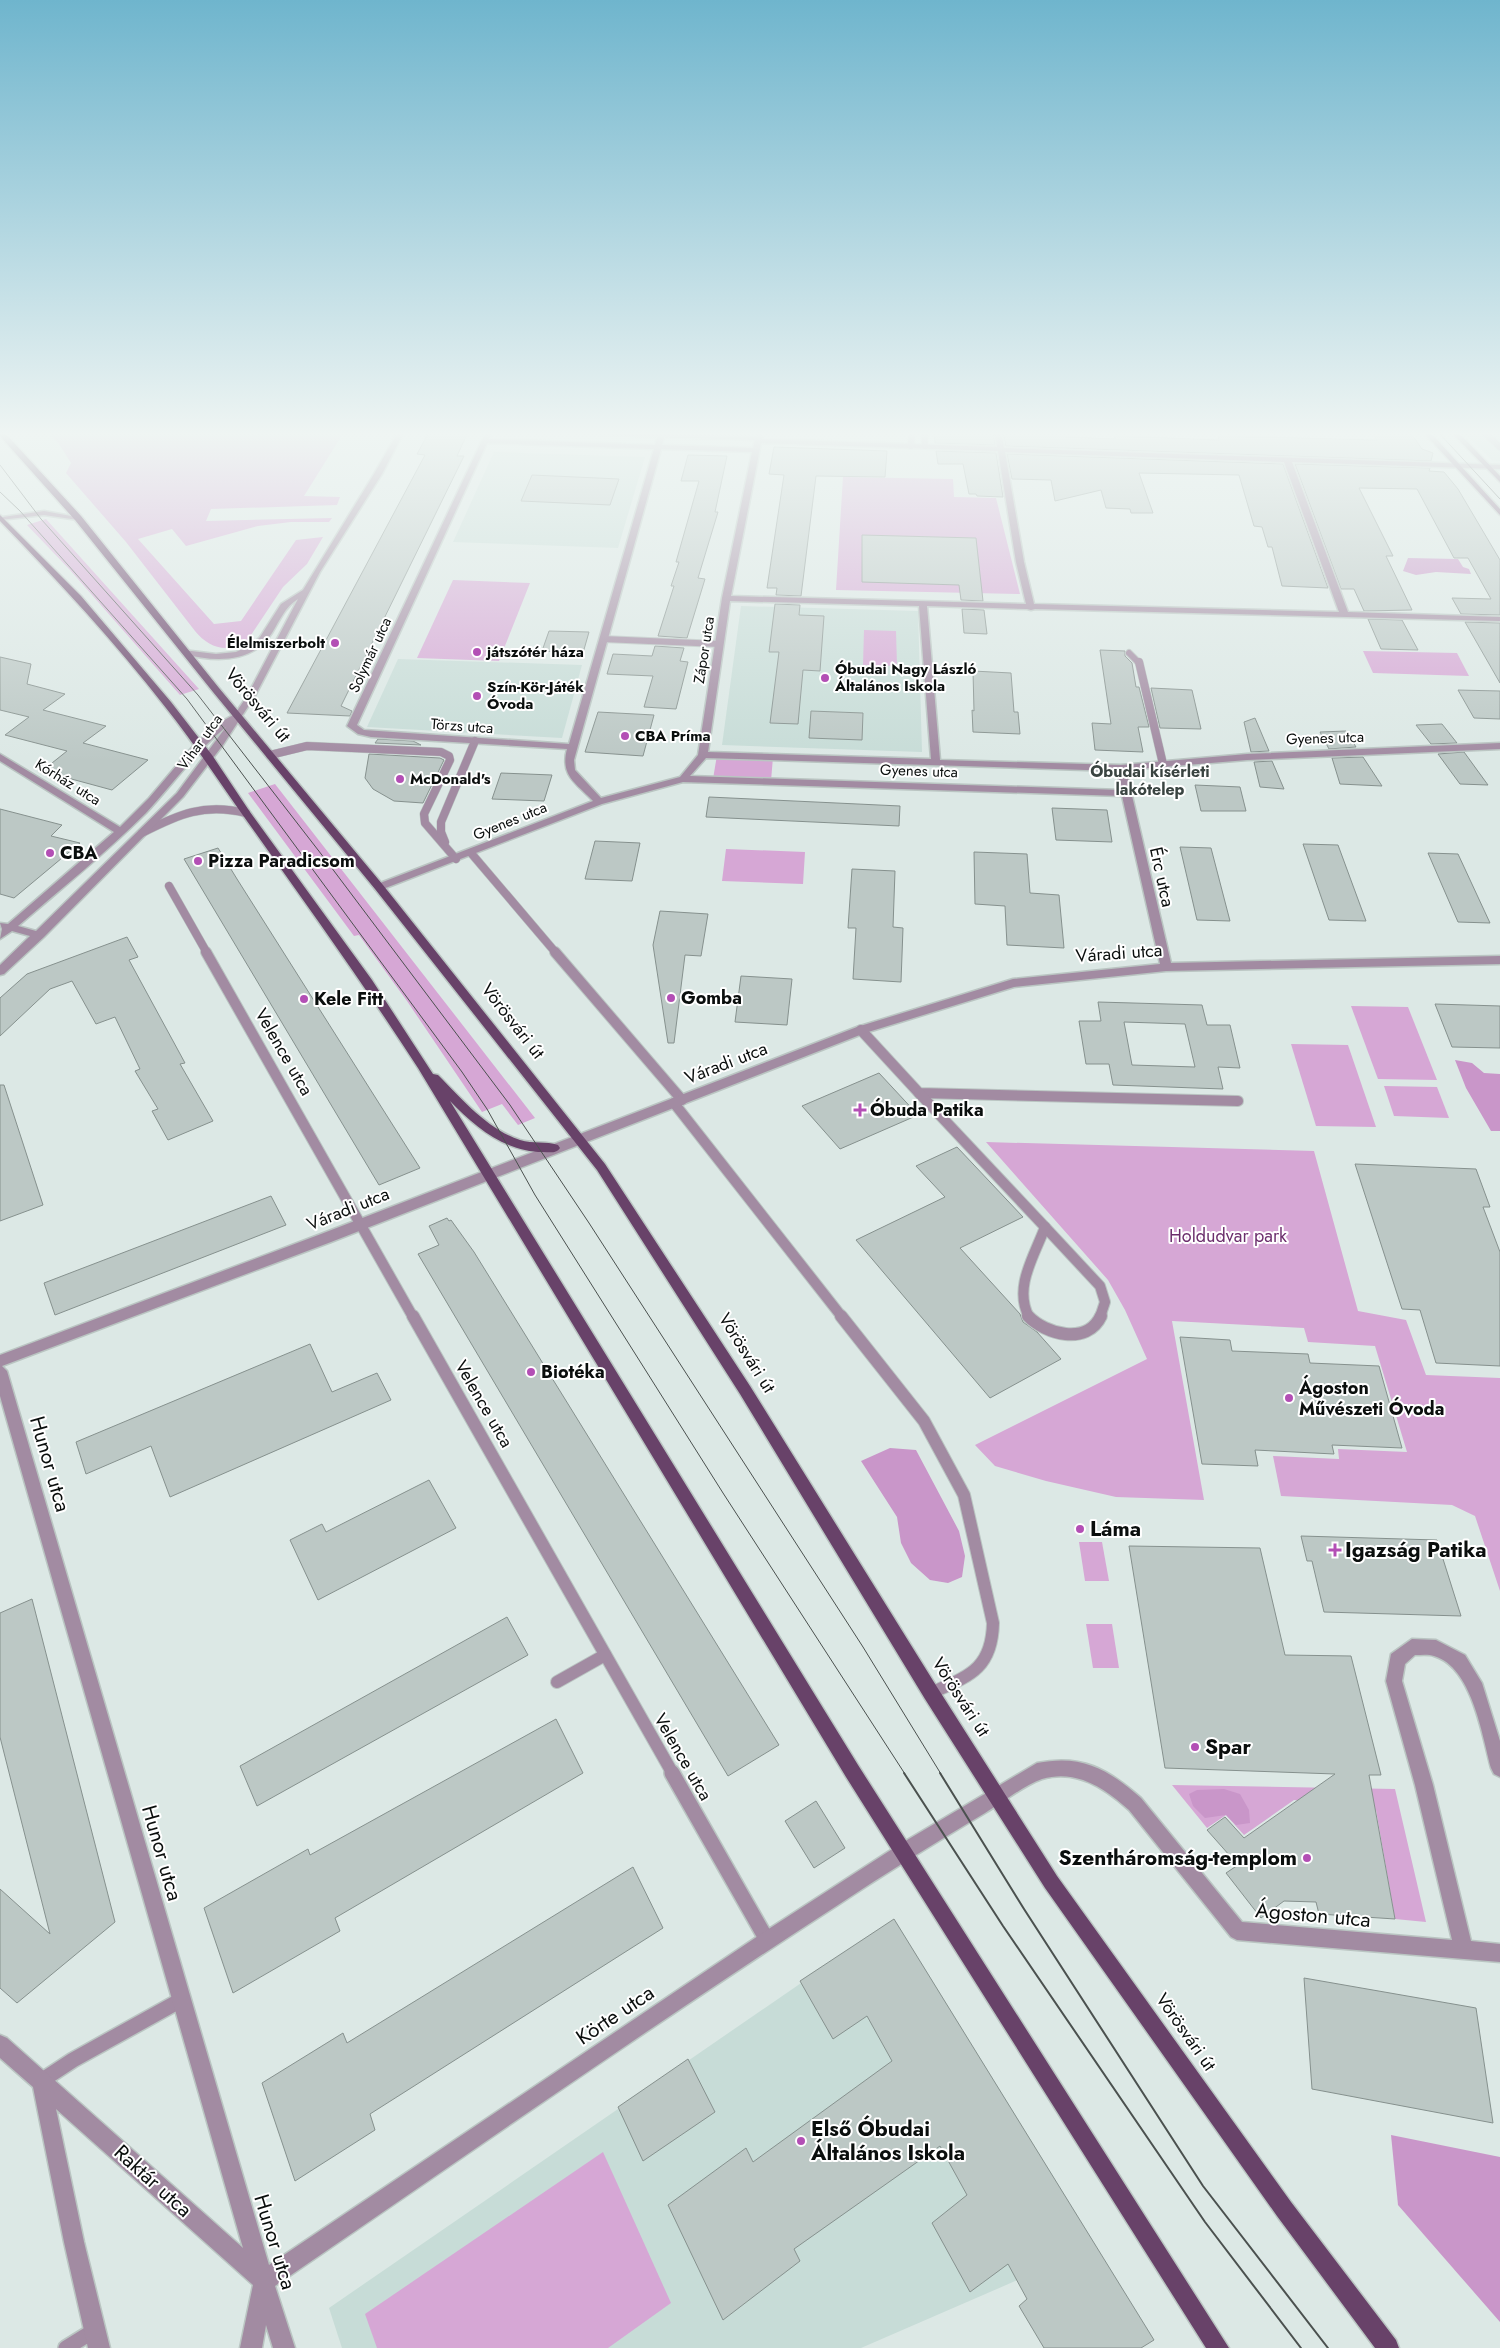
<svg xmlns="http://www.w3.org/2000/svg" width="1500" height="2348" font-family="Jost,sans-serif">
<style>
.built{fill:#c7dcd7}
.green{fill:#d6a7d5}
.forest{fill:#c996c9}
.building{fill:#bcc8c5;stroke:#86918e;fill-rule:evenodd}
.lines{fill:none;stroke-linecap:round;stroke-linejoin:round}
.lane-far4-casing{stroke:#bac5c2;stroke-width:8}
.lane-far3-casing{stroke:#bac5c2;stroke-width:9}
.lane-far2-casing{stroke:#bac5c2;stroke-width:12}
.lane-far1-casing{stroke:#bac5c2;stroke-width:14}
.lane-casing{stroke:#bac5c2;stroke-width:18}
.street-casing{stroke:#bac5c2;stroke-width:3}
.secondary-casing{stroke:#bac5c2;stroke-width:3}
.primary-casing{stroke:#bac5c2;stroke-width:3}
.lane-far4{stroke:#a28ba2;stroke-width:6}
.lane-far3{stroke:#a28ba2;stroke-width:8}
.lane-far2{stroke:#a28ba2;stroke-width:10}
.lane-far1{stroke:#a28ba2;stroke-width:12}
.lane{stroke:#a28ba2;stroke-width:15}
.street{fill:#a28ba2;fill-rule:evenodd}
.secondary{fill:#816181;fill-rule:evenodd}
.primary{fill:#684269;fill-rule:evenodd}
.tram-far1{stroke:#4b514f;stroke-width:1}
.tram{stroke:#4b514f;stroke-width:2}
.poi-dot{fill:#b34fb5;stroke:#fff;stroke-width:2}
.labels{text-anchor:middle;stroke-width:4;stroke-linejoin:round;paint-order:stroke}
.far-poi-label{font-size:15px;font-weight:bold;fill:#0a0e0d;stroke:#fff;text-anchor:start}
.far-street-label{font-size:15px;fill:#0a0e0d;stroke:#fff}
.far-neighbourhood-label{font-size:16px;font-weight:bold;fill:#3a4441;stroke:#fff}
.street-label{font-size:18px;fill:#0a0e0d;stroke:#fff}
.poi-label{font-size:18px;font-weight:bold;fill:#0a0e0d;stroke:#fff;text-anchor:start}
.park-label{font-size:18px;fill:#6b2d6c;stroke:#fff}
.near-street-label{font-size:21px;fill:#0a0e0d;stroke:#fff}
.near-poi-label{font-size:21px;font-weight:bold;fill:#0a0e0d;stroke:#fff;text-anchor:start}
</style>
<rect width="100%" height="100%" fill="#dce8e5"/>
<g class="built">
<polygon points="1464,432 1500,432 1500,461 1492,460"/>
<polygon points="494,452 645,457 618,548 453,542"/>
<polygon points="741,606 918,611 922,752 722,745"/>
<polygon points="398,659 582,665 562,738 367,727"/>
<polygon points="894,1919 1096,2246 861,2348 342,2348 329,2308"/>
</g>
<g class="green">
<path d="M47 432H344L304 496 340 497 337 505 211 509 206 521 332 518 329 522H291L258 526 186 546 172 529 138 539 214 624 241 621 296 540 323 537 307 564 283 587 247 641C227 654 209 648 195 631L126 542 66 473 71 463 59 444Z"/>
<polygon points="843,477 953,479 954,497 996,498 1020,594 836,590"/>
<polygon points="46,519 199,689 180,695 70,570 27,525"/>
<polygon points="453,580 530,583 499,661 417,658"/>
<polygon points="864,630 896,631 897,666 863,665"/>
<polygon points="1363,651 1457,653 1469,676 1373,673"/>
<polygon points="717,755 773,757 771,781 713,779"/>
<polygon points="275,784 535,1118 518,1125 502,1104 482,1112 407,1001 359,935 354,936 248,793"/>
<polygon points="726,849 805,852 803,884 722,881"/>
<polygon points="1351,1006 1408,1007 1437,1080 1378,1079"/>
<polygon points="1291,1044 1348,1045 1376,1127 1316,1126"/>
<polygon points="1384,1086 1437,1087 1449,1118 1394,1116"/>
<polygon points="986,1142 1314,1151 1358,1311 1406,1320 1426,1375 1500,1378 1500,1591 1475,1516 1452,1505 1281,1496 1273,1456 1339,1459 1338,1449 1407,1452 1375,1346 1308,1342 1304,1328 1172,1321 1204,1500 1116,1497 1046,1481 995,1466 975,1445 1147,1359 1125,1310 1108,1280"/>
<polygon points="1079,1542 1102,1542 1109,1581 1085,1581"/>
<polygon points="1086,1624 1112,1624 1119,1668 1093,1668"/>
<polygon points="1172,1785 1395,1789 1426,1922 1395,1919 1376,1810 1294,1800 1244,1835 1226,1815 1207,1828"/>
<polygon points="603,2152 671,2303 608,2348 377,2348 365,2314"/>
</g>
<g class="forest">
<polygon points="1408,558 1458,559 1463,567 1469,569 1471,574 1436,572 1416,575 1403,571"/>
<polygon points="1455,1060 1472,1063 1484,1073 1500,1074 1500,1131 1491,1131 1466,1088"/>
<polygon points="890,1448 916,1450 959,1531 965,1556 962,1577 948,1583 930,1580 911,1563 901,1543 897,1517 861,1461"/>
<polygon points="1224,1789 1240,1794 1249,1810 1250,1823 1236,1825 1226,1815 1205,1818 1193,1806 1189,1794 1197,1790"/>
<polygon points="1391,2135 1500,2157 1500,2322 1398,2205"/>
</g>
<g class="building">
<polygon points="429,432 468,432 457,456 464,456 341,706 352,711 350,716 287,713 425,455 417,454"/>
<polygon points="934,432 993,432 995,445 935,443"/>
<polygon points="1003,432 1064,432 1065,437 1115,439 1115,436 1219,440 1218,436 1377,440 1372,432 1410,432 1422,449 1433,453 1431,461 1006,446"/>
<polygon points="774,447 887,451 885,477 816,476 801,596 776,595 777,588 767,588 784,475 769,474"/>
<polygon points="936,451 996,453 1003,497 977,496 976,494 969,494 963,464 938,464"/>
<polygon points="1007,454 1283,464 1328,588 1282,586 1272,547 1268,547 1262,527 1254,526 1239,475 1139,473 1153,513 1131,513 1130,509 1106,508 1101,490 1055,501 1051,480 1012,479"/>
<polygon points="688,455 727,456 715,512 718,512 698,578 705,579 687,638 658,636 674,586 671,586 679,562 676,562 699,481 681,481"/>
<polygon points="1295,464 1430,468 1429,471 1444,472 1458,489 1500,560 1500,615 1461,614 1452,598 1491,599 1468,558 1454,558 1417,489 1359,488 1393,556 1386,556 1412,610 1364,611 1354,589 1341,589"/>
<polygon points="532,475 619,479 610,505 521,501"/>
<polygon points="862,535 976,538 983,601 961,600 959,585 862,582"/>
<polygon points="775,604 800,605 799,615 824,616 820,671 803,670 798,724 770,723 779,652 769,652"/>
<polygon points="962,609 984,610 987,634 964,633"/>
<polygon points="1368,619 1402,620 1418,650 1381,649"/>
<polygon points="1465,622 1500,623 1500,683"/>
<polygon points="549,631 589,632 583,653 542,651"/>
<polygon points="655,646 684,648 680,661 688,662 676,709 644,707 653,676 607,674 613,654 652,656"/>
<polygon points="1100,650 1125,651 1125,656 1132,663 1136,687 1139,687 1149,727 1138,727 1143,752 1095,750 1092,723 1111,724"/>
<polygon points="0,657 31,664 27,684 65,694 43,710 106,726 83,743 148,760 112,790 42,771 67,751 5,735 29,717 0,710"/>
<polygon points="973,671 1011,673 1014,712 1018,712 1020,734 973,732 972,710 974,711"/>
<polygon points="1151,688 1192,690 1201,729 1160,728"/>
<polygon points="1458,690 1500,691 1500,719 1474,718"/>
<polygon points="811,711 863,713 862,740 809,738"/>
<polygon points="598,712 654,715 643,756 585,752"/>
<polygon points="1255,718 1269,751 1251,752 1244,722"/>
<polygon points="1442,724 1457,743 1431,744 1416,725"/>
<polygon points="1346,731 1356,747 1329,749 1320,732"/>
<polygon points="378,739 413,741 421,745 375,743"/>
<polygon points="1464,752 1488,785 1460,784 1438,754"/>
<polygon points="369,754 440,758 444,760 423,803 394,801 373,789 365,778"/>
<polygon points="1363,757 1382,786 1340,784 1332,758"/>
<polygon points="1272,761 1284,789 1260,787 1254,762"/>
<polygon points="501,773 552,775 544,801 492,799"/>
<polygon points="1195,785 1240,787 1246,811 1201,811"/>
<polygon points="709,797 900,806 899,826 706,817"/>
<polygon points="1052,808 1107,810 1112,842 1056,840"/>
<polygon points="0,809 62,825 51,836 80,843 14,898 0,894"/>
<polygon points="595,841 640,843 632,881 585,879"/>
<polygon points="1303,844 1338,845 1366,921 1329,920"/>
<polygon points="1180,847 1211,848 1230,921 1197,920"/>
<polygon points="218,848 237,879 420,1168 379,1185 184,859"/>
<polygon points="974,852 1027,854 1030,893 1059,895 1064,948 1007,945 1005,906 975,904"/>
<polygon points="1428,853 1458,854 1490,923 1458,922"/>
<polygon points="852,869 895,871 893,927 903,928 901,982 853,979 856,928 848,928"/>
<polygon points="660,911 708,914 701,956 685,955 674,1043 668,1043 653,945"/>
<polygon points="127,937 138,957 129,960 185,1063 180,1064 213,1121 168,1140 152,1111 158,1109 135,1071 140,1069 115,1017 96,1024 72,981 50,989 0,1036 0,998 27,974"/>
<polygon points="741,976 792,979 787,1025 735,1022"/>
<path d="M1098 1002 1202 1005 1207 1025H1230L1240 1068 1218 1067 1223 1089 1113 1085 1109 1064H1086L1079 1021H1101ZM1124 1022 1185 1024 1195 1067 1132 1065Z"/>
<polygon points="1435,1004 1500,1006 1500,1048 1452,1047"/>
<polygon points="879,1073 918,1115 840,1149 802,1106"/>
<polygon points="0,1085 4,1085 43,1205 0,1221"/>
<polygon points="957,1147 1023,1217 960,1248 1020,1314 1023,1322 1037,1332 1061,1359 990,1398 856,1240 945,1197 916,1166"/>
<polygon points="1355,1164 1476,1169 1490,1207 1483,1207 1500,1252 1500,1366 1436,1363 1420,1310 1402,1309"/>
<polygon points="271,1196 286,1225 55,1315 44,1283"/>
<polygon points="447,1218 449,1221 451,1220 474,1252 779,1745 728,1776 418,1254 439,1245 429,1226"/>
<polygon points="1180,1337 1230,1340 1232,1351 1308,1354 1310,1363 1379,1366 1402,1448 1332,1445 1334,1454 1255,1450 1258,1466 1202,1464"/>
<polygon points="310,1344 332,1392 377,1373 391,1400 170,1497 151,1446 86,1474 76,1442"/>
<polygon points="429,1480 456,1528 318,1600 290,1540 322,1524 326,1532"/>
<polygon points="1301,1536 1437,1540 1461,1616 1324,1612 1312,1561 1307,1561"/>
<polygon points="1129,1546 1260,1548 1285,1655 1351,1656 1381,1775 1369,1775 1395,1919 1319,1914 1316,1902 1284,1901 1261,1918 1226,1873 1238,1865 1207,1830 1225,1817 1244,1838 1335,1774 1165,1768"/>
<polygon points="32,1599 115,1922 17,2003 0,1988 0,1889 50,1934 0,1737 0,1613"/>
<polygon points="507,1617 528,1655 257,1806 240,1766"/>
<polygon points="556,1719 583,1773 335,1918 340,1931 233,1993 204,1908 308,1849 310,1855"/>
<polygon points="816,1801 845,1848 814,1868 785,1821"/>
<polygon points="633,1867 663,1928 370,2114 375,2130 295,2181 262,2083 343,2033 347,2043"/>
<polygon points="894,1919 1154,2340 1141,2348 1044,2348 1019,2306 1027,2299 1008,2264 970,2292 932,2223 967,2195 940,2146 794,2249 800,2261 723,2320 668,2205 746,2148 753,2162 892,2061 867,2016 833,2039 800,1981"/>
<polygon points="1304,1978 1476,2008 1493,2123 1312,2089"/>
<polygon points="688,2059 715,2112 643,2161 618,2107"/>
</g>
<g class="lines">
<g class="lane-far4-casing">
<g id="lane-far4">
<polyline points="924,432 925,446"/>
<polyline points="1484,432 1500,447"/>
<polyline points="911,446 912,432"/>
<polyline points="603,639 719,644"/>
<polyline points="1129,653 1139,663"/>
</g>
</g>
<g class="lane-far3-casing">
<g id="lane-far3">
<polyline points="1139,662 1163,764"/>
<polyline points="270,755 307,746 441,752 449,756 450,760 424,814 425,823 456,859"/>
<path d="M142 833C179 814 204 803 246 813"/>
<polyline points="445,842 441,832 441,822 475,741"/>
<polyline points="471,853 556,953"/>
<polyline points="169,886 207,953"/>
</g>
</g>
<g class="lane-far2-casing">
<g id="lane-far2">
<polyline points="206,952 413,1317"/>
<polyline points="555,952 682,1100"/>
<polyline points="861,1030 919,1093 1238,1101"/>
<polyline points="919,1093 1045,1227"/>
<polyline points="674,1103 842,1317"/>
<polyline points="1045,1227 1100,1286 1105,1302 1100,1317"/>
<path d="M1029 1317C1013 1287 1035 1255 1045 1227"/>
</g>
</g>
<g class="lane-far1-casing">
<g id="lane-far1">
<polyline points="413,1316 673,1774"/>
<path d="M841 1316 924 1421 964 1495 993 1623C992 1669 969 1676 931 1693"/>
<path d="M1028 1316C1045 1334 1087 1346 1101 1316"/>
<polyline points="557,1682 605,1655"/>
</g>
</g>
<g class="lane-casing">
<g id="lane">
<polyline points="672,1773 767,1940"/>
<polyline points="41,2081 73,2060 181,2000"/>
<polyline points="66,2348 95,2330"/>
</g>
</g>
<g class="street-casing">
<g id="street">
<path d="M398 432H404L382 474 320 572 255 696 223 745 183 797 44 937 4 974 0 975V965L30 936 12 931 0 939 2 929 0 923 8 924 114 832 0 761V754L120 827 149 798 194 745 219 723 235 714 247 696 298 599C285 607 280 620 272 633 252 664 215 662 183 654V650L216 654 236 652 253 644 260 637 281 604 303 590 374 474ZM226 727 177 793 36 931 18 926C61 889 106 853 146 813 173 784 195 752 226 727Z"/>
<path d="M486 432H492L489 439 655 445 657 437 586 434 583 432 756 436 757 432H763L762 439 997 447 995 432H1001L1004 448 1500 465V469L1292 462 1348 612 1500 617V621L1035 609 1031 610 1027 609 927 606 940 760 1121 765 1247 754 1500 743V749L1247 760 1126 770 1171 963 1500 956V964L1166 971 1014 987 865 1033 331 1242 2 1366 7 1371 269 2265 761 1934 897 1846 1037 1763C1082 1754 1108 1769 1141 1798L1242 1922 1452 1940 1415 1785 1386 1681 1391 1654 1412 1639 1436 1640 1465 1655 1482 1683 1500 1741V1777L1494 1774 1491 1768C1482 1735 1472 1667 1434 1656 1429 1654 1421 1655 1415 1655L1405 1664 1402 1681 1433 1785 1471 1941 1500 1944V1962L1237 1940 1231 1937 1129 1810C1104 1788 1077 1769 1042 1779 1024 1785 1002 1803 985 1813 935 1843 886 1873 838 1905 648 2028 462 2158 275 2286L295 2348H273L266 2325 262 2348H240L253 2285 56 2109 84 2242 110 2348H88L64 2242 33 2087 0 2058V2035L7 2038 243 2248 0 1396V1355L321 1234 857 1027 1013 979 1160 964 1122 796 683 782 602 804 383 889H375V885L593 801C576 783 560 776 567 749L371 737 358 734 347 726ZM664 437 755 440 753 448 662 445ZM487 443 654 449 569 744 364 730 357 725ZM761 443 998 451 1016 562 1026 604 731 596ZM661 449 752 452 722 598 698 755 680 777 601 798 575 770 574 760ZM1005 452 1284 462 1339 612 1034 604 1024 562ZM730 601 919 606 931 759 708 752ZM706 758 1117 771 1121 790 690 776Z"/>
<polygon points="44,511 82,518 78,520 44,515 0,520 3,517"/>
</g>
</g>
<g class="secondary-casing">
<g id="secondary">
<polygon points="1423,432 1430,432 1500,509 1500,515"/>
<polygon points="1451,432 1458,432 1500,476 1500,482"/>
</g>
</g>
<g class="primary-casing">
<g id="primary">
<polygon points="0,432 4,432 81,516 219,688 383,885 605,1164 750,1386 937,1687 1057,1876 1291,2202 1396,2340 1399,2348 1375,2348 1277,2216 1045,1888 925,1699 740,1394 597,1170 375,889 213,692 75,520 0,436"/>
<path d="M0 515 81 596 171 702 212 755 250 812 372 980 433 1074 438 1075C462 1099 487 1129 520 1140 533 1144 546 1141 558 1145L560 1148C556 1154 549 1152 543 1152 505 1152 475 1127 450 1101L858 1765 1229 2348H1206L846 1777 418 1068C365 986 308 907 252 828 223 788 197 747 166 708 115 642 58 581 0 521Z"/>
</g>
</g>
<use href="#lane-far4" class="lane-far4"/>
<use href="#lane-far3" class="lane-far3"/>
<use href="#lane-far2" class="lane-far2"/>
<use href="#lane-far1" class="lane-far1"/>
<use href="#lane" class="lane"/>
<use href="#street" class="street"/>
<use href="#secondary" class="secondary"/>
<use href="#primary" class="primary"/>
<g class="tram-far1">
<polyline points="1438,432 1500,499"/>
<polyline points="0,465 41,519 198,695 325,859 510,1105 589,1223 863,1647 941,1774"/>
<polyline points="0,492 20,511 187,699 462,1072 487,1109 535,1195 723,1493 905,1774"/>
</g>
<g class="tram">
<polyline points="904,1773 1003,1926 1205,2222 1301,2348"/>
<polyline points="940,1773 1024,1909 1203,2186 1328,2348"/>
</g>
</g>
<linearGradient id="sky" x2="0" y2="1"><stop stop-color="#6fb5cd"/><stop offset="0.57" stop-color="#eff5f3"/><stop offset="1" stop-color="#eff5f3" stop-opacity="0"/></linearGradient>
<rect width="1500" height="761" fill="url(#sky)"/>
<g class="poi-dot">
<circle cx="335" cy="643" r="5"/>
<circle cx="477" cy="652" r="5"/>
<circle cx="825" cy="678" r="5"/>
<circle cx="477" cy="696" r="5"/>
<circle cx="625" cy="736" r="5"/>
<circle cx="400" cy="779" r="5"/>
<circle cx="50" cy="853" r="5"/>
<circle cx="198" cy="861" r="5"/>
<circle cx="671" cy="998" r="5"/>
<circle cx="304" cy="999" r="5"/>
<path d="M857.5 1102.5h5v5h5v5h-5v5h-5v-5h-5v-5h5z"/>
<circle cx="531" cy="1372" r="5"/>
<circle cx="1289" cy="1398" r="5"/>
<circle cx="1080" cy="1529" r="5"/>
<path d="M1332.5 1542.5h5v5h5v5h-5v5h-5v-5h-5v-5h5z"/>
<circle cx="1195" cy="1747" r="5"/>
<circle cx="1307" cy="1858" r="5"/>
<circle cx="801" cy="2141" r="5"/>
</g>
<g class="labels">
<g class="far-poi-label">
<text x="325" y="648" text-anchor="end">Élelmiszerbolt</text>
<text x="487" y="657">játszótér háza</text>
<text x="835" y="674">Óbudai Nagy László<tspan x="835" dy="17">Általános Iskola</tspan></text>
<text x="487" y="692">Szín-Kör-Játék<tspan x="487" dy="17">Óvoda</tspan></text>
<text x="635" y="741">CBA Príma</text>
<text x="410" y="784">McDonald's</text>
</g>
<g class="far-street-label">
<text transform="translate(704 650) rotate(-81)" y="5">Zápor utca</text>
<text transform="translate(370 655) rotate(-65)" y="5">Solymár utca</text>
<text transform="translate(462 726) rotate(4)" y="5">Törzs utca</text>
<text transform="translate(1325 738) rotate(-2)" y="5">Gyenes utca</text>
<text transform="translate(200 742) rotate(-54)" y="5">Vihar utca</text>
<text transform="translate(919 771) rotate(2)" y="5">Gyenes utca</text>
<text transform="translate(68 782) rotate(32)" y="5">Kórház utca</text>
<text transform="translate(510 821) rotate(-22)" y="5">Gyenes utca</text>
</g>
<g class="far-neighbourhood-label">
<text x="1150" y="777">Óbudai kísérleti<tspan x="1150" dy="18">lakótelep</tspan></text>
</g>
<g class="street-label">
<text transform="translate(258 705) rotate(50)" y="6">Vörösvári út</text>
<text transform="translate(1162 877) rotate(78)" y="6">Érc utca</text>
<text transform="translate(1119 953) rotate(-4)" y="6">Váradi utca</text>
<text transform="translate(513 1021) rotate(52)" y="6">Vörösvári út</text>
<text transform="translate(284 1052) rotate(60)" y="6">Velence utca</text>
<text transform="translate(726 1063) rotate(-21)" y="6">Váradi utca</text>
<text transform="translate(348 1209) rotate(-22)" y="6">Váradi utca</text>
<text transform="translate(747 1353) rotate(58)" y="6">Vörösvári út</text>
<text transform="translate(484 1404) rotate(60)" y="6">Velence utca</text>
<text transform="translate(961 1697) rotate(57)" y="6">Vörösvári út</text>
<text transform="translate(683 1757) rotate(60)" y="6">Velence utca</text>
<text transform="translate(1186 2032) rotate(55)" y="6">Vörösvári út</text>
</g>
<g class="poi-label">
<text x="60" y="859">CBA</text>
<text x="208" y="867">Pizza Paradicsom</text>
<text x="681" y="1004">Gomba</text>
<text x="314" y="1005">Kele Fitt</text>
<text x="870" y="1116">Óbuda Patika</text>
<text x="541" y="1378">Biotéka</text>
<text x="1299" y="1394">Ágoston<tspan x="1299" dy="21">Művészeti Óvoda</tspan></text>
</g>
<g class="park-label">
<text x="1228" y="1242">Holdudvar park</text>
</g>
<g class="near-street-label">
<text transform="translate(50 1464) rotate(74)" y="7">Hunor utca</text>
<text transform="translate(162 1853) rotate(74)" y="7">Hunor utca</text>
<text transform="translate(1313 1915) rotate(5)" y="7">Ágoston utca</text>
<text transform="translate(615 2015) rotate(-34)" y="7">Körte utca</text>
<text transform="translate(153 2181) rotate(42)" y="7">Raktár utca</text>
<text transform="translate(275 2242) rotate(73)" y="7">Hunor utca</text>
</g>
<g class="near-poi-label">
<text x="1090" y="1536">Láma</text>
<text x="1345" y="1557">Igazság Patika</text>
<text x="1205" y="1754">Spar</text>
<text x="1297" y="1865" text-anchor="end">Szentháromság-templom</text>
<text x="811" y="2136">Első Óbudai<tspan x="811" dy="24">Általános Iskola</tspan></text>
</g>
</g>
</svg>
